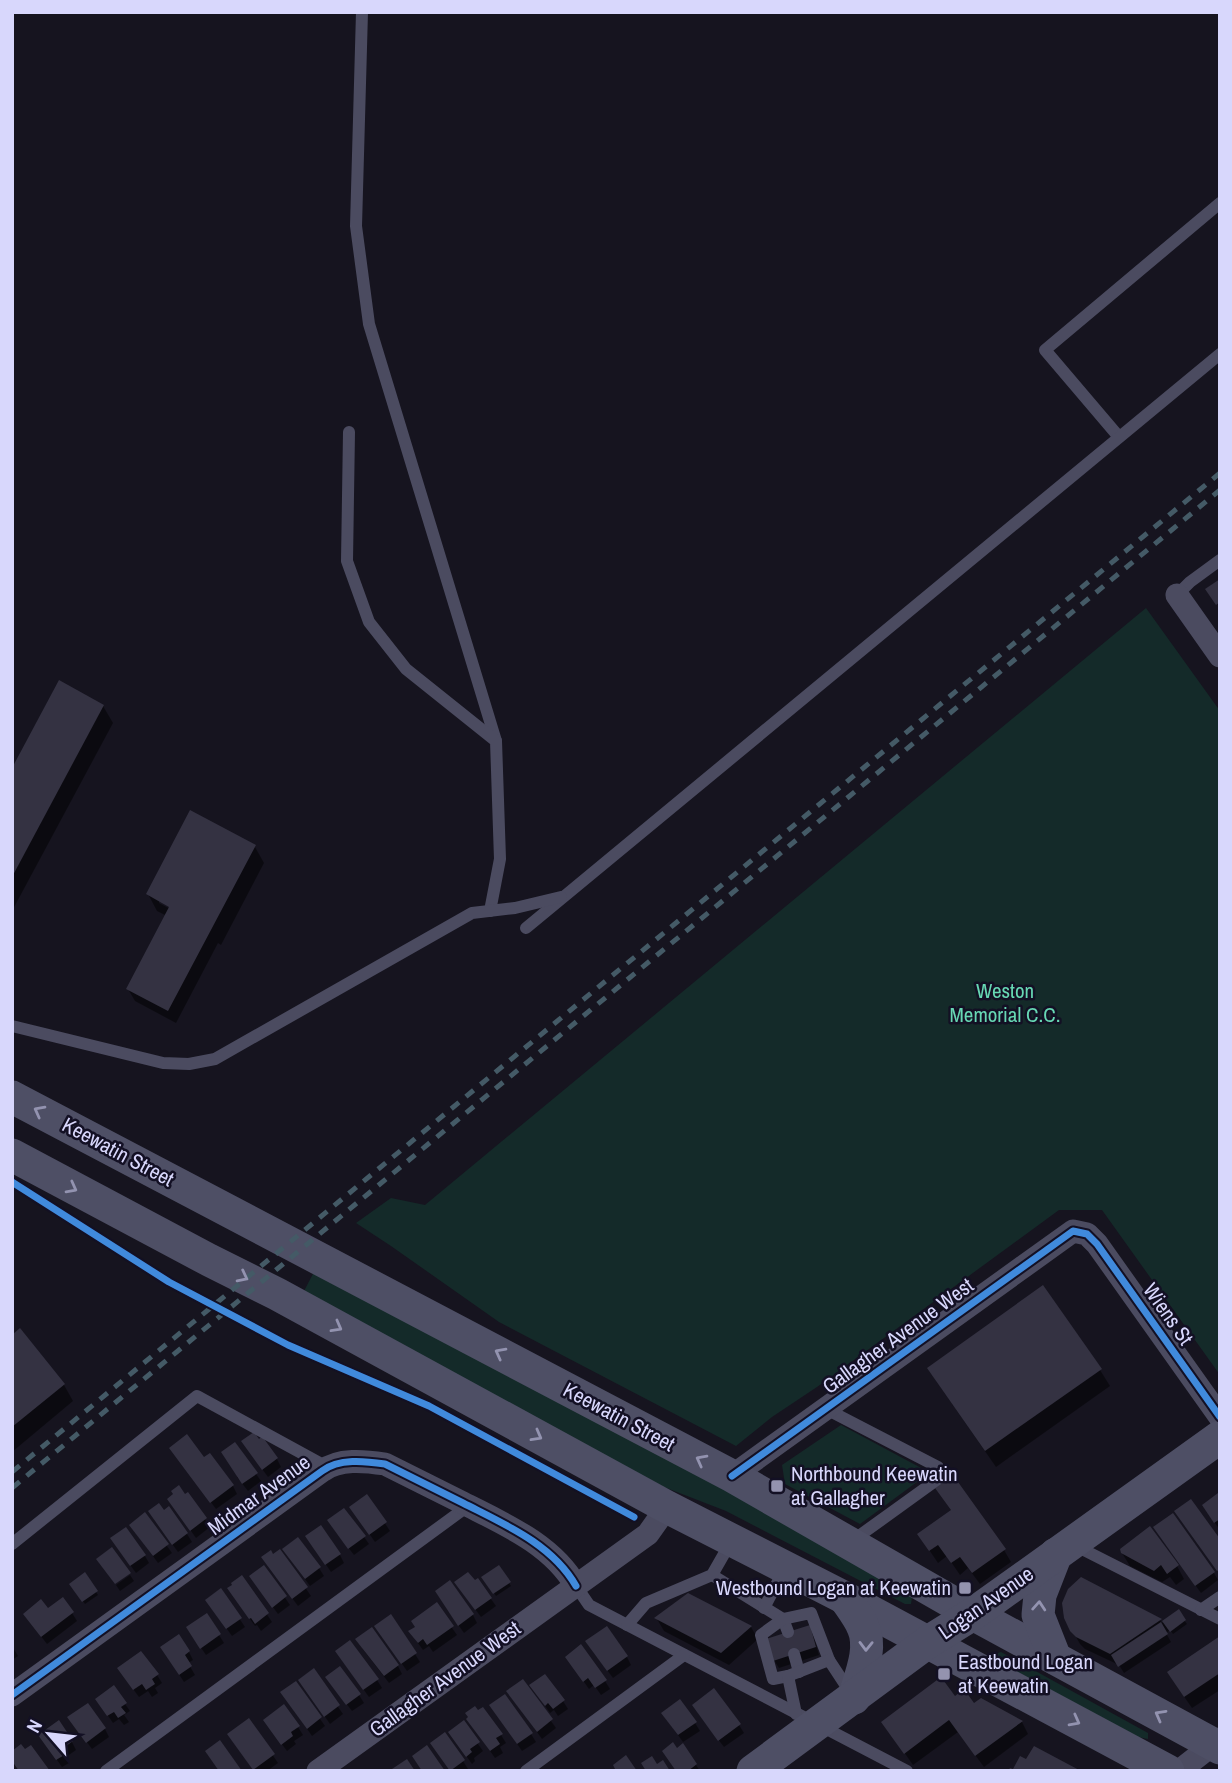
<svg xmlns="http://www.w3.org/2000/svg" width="1232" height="1783" font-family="'Archivo Narrow',sans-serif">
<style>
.green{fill:#142a29}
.shadow{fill:#0007;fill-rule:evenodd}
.building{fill:#343242}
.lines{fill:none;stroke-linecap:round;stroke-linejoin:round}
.service{stroke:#4b4b60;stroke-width:12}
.minor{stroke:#4b4b60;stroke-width:23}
.secondary{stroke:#4e4f65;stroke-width:33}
.rail{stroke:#445a66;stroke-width:5;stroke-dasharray:10 9;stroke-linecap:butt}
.cycleway-casing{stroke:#131024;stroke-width:11}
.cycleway{stroke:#408adc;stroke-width:7}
.oneway{stroke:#9393b0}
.poi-dot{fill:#9493af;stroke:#131024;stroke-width:2.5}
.labels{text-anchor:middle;stroke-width:5;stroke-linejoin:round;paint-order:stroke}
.park-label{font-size:21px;fill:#67d8b4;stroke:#131024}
.street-label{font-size:21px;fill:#d8d7fc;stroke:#131024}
.poi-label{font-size:21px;fill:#d8d7fc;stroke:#131024;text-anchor:start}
</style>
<rect width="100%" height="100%" fill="#16141f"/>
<g class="green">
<polygon points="1146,608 1220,711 1220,1375 1102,1210 1059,1210 817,1387 772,1417 736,1446 499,1322 391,1246 356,1223 391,1198 425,1205"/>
<polygon points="316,1268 705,1474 912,1597 911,1604 905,1604 726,1511 664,1487 303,1293"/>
<polygon points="841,1425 923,1469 925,1476 860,1524 785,1484 782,1465"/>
<polygon points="1001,1652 1148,1733 1148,1739 1138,1737 1008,1667 995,1654"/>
</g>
<g class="shadow">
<polygon points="103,706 113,723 12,911 12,771"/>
<path d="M255 847 264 863 221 945 218 943 176 1023 135 1001 128 989 167 916 157 911 148 894ZM159 899 176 912 159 903Z"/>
<polygon points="12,1337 64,1385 73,1401 12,1452"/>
<polygon points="929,1368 1100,1370 1110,1386 996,1467 939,1385"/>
<polygon points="248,1450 277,1459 281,1467 268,1477"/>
<polygon points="176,1456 204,1460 233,1486 237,1494 216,1509"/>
<polygon points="256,1474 261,1481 248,1491 237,1477"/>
<polygon points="188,1494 210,1527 196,1538 174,1507"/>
<polygon points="367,1496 390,1531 375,1542 356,1515"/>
<polygon points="1220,1499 1220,1530 1208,1513"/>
<polygon points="145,1515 172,1553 158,1563 136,1533"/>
<polygon points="154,1519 187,1534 192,1542 178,1552"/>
<polygon points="334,1529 364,1537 369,1544 354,1555"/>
<polygon points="919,1535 1004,1550 1011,1562 980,1584 968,1568 960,1575 947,1556 938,1563"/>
<polygon points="1160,1536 1214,1573 1218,1580 1201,1593"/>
<polygon points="312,1544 340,1555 344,1563 331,1572"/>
<polygon points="117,1547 145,1556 149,1563 136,1573"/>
<polygon points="280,1551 311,1596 298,1606 268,1566 273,1556"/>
<polygon points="1122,1553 1177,1566 1184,1579 1176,1585 1170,1577 1162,1582 1130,1566"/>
<polygon points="289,1557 319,1568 324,1576 310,1586"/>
<polygon points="264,1567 290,1605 278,1614 256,1584"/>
<polygon points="498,1567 511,1586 496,1596 484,1577"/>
<polygon points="84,1575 98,1595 85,1604 71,1585"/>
<polygon points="130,1575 134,1581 120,1591 116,1585"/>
<polygon points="242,1577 272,1622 261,1631 257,1625 255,1626 234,1597"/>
<polygon points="461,1590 491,1599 496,1606 481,1617"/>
<polygon points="221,1591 245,1627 232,1636 212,1608"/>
<polygon points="688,1595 751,1627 758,1639 729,1665 664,1631 657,1619"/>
<polygon points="436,1605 457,1635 433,1652 429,1646 423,1650 415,1639"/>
<polygon points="445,1606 473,1615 477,1623 464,1633"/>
<polygon points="48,1610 72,1613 77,1621 47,1644 30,1622"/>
<polygon points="1178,1612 1187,1624 1173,1634 1170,1630 1166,1633 1171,1642 1124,1673 1119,1665 1085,1649 1080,1644 1065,1617 1160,1620 1162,1623"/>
<polygon points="207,1616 224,1643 206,1655 193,1636"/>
<polygon points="809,1627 813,1635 819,1655 779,1668 774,1660"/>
<polygon points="381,1634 415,1654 420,1662 407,1671"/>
<polygon points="1220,1638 1220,1690 1192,1708 1176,1685"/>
<polygon points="12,1646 18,1656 12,1660"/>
<polygon points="362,1648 398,1666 402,1674 389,1683"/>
<polygon points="592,1650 627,1657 631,1665 613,1678"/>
<polygon points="189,1652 193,1660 188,1663 195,1675 184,1682 167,1656"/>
<polygon points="342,1660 377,1680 382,1688 369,1697"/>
<polygon points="572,1665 605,1681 610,1689 601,1695 594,1685 589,1689"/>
<polygon points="313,1671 343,1714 330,1724 305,1688"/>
<polygon points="157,1675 162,1683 155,1688 158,1693 152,1697 148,1691 139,1697 124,1677"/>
<polygon points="522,1681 556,1728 542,1739 513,1699"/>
<polygon points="295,1683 325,1726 312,1736 287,1700"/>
<polygon points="332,1685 359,1695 364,1703 352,1711"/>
<polygon points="536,1693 563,1701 568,1709 558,1716 554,1710 550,1713"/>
<polygon points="954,1699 1022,1722 1028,1734 984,1767 958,1732 913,1765 883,1722"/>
<polygon points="125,1704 130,1711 124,1715 129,1722 124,1725 119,1719 113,1723 102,1707"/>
<polygon points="496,1713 531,1734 536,1742 522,1751"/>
<polygon points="698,1713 739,1725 744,1733 724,1747"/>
<polygon points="249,1720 278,1763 267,1771 254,1771 234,1742"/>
<polygon points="668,1721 695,1723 700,1731 683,1742"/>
<polygon points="463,1723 483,1751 474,1758 475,1761 472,1764 455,1740"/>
<polygon points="74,1725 105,1729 109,1737 92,1749"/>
<polygon points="298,1727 303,1735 294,1741 296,1744 287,1751 270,1728"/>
<polygon points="473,1727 501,1735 506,1743 500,1747 503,1753 495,1758"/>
<polygon points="72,1742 76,1750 66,1757 69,1763 62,1767 45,1743"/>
<polygon points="677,1750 696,1765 700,1771 677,1771"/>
<polygon points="437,1751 463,1761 468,1769 465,1771 451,1771"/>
</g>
<g class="building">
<polygon points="1220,579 1220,602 1216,605 1205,589"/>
<polygon points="59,680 104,705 12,877 12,768"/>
<polygon points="190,810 256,845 168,1011 126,989 169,907 146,894"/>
<polygon points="1043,1285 1102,1369 985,1451 927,1368"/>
<polygon points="20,1328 65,1384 12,1427 12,1335"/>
<polygon points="254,1432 259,1439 262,1436 278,1458 262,1470 241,1441"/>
<polygon points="187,1434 204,1457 210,1453 234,1485 210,1503 169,1448"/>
<polygon points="235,1442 258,1473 242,1484 221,1452"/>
<polygon points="953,1475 1006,1549 972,1573 960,1557 951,1563 938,1545 929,1551 917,1534 951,1510 935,1488"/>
<polygon points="179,1485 185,1494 188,1492 207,1518 190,1531 167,1499 173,1494 171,1491"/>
<polygon points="1218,1493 1220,1496 1220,1519 1214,1523 1202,1505"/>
<polygon points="367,1494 387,1522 369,1535 349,1507"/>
<polygon points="1191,1499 1220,1539 1220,1569 1217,1571 1174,1511"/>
<polygon points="159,1503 164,1510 169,1506 188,1533 172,1545 148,1511"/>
<polygon points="344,1508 366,1536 348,1549 327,1520"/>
<polygon points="145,1512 169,1544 153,1556 129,1525"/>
<polygon points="1173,1513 1215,1572 1195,1586 1153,1527"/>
<polygon points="321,1525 341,1554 325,1565 305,1536"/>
<polygon points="1150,1526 1179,1565 1167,1574 1161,1565 1154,1571 1121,1553 1120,1549"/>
<polygon points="126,1527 146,1555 130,1566 110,1538"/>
<polygon points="298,1537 321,1567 305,1579 282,1549"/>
<polygon points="112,1547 131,1573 115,1584 96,1559"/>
<polygon points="280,1549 308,1587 292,1599 261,1557 271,1550 273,1554"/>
<polygon points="264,1565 287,1596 272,1608 249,1576"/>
<polygon points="499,1565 511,1582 493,1594 481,1577"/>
<polygon points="85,1572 98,1591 82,1602 69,1584"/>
<polygon points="468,1572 475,1580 478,1578 492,1598 475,1610 454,1582"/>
<polygon points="242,1575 269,1613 255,1624 251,1618 249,1619 227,1588 232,1585 231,1583"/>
<polygon points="1081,1577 1162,1619 1110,1654 1076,1637 1070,1631 1064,1618 1062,1603 1068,1589"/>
<polygon points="450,1580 474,1614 458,1626 435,1591"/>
<polygon points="221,1588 242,1618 226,1629 205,1600"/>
<polygon points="688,1593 752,1626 721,1653 654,1618"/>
<polygon points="63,1597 74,1612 41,1637 23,1614 41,1599 48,1608"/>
<polygon points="437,1602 454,1626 427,1645 423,1639 418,1643 408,1631 415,1627 411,1621"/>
<polygon points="1179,1609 1186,1620 1170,1632 1162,1621"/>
<polygon points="207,1613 221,1634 200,1649 186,1627"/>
<polygon points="391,1614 417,1653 401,1664 374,1626"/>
<polygon points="1161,1622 1168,1634 1118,1667 1111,1655"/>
<polygon points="810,1625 816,1647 773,1661 766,1639"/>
<polygon points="607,1626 628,1656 607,1671 585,1641"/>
<polygon points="372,1627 399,1665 384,1676 355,1639"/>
<polygon points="179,1634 190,1651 185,1655 192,1666 179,1675 160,1647"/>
<polygon points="1220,1636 1220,1673 1184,1697 1167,1672"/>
<polygon points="350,1640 379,1679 363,1690 335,1651"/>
<polygon points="581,1644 607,1680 595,1688 588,1678 583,1682 565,1657"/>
<polygon points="141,1651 159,1674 152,1679 155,1684 146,1690 142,1684 133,1690 117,1668"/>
<polygon points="340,1666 361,1694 346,1705 325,1677"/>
<polygon points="314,1668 340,1705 324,1717 298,1680"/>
<polygon points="545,1674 565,1700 553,1709 548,1703 545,1706 529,1685"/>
<polygon points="941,1677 955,1696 964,1689 974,1703 981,1698 1023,1721 975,1756 949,1720 904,1754 881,1722"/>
<polygon points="523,1679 553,1719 537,1732 506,1691"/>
<polygon points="296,1681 322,1717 307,1729 280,1692"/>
<polygon points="114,1685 127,1703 121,1707 126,1713 118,1718 114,1712 107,1716 95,1699"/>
<polygon points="714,1688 741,1724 718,1741 692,1705"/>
<polygon points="505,1694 533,1733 517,1744 489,1705"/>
<polygon points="680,1699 697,1722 678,1735 661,1713"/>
<polygon points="88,1703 106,1728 86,1743 67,1717"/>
<polygon points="284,1704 300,1726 291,1732 293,1736 281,1745 263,1720"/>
<polygon points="475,1706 478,1710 483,1707 503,1734 496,1738 500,1744 490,1751 466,1719 468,1717 465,1713"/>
<polygon points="249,1718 275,1754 253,1770 227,1734"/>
<polygon points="59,1720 73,1741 62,1749 66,1754 56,1760 38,1735"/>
<polygon points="464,1720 480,1742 470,1749 472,1752 466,1757 448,1732"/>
<polygon points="445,1732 465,1760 450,1771 430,1743"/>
<polygon points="220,1740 242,1771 219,1771 205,1751"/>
<polygon points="673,1742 677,1748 683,1743 697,1764 688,1771 676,1771 662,1751"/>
<polygon points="21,1744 25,1749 31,1745 50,1771 19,1771 12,1761 12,1751"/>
<polygon points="427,1745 445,1771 422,1771 412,1756"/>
<polygon points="1034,1746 1081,1771 1008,1771 1010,1768 1013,1769 1020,1756 1026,1759"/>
<polygon points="626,1755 637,1771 616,1771 613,1765"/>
<polygon points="652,1756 657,1764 663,1760 670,1771 646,1771 641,1763"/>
<polygon points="407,1759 415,1771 389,1771"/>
</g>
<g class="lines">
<g class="service">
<polyline points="362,12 356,226 369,324 496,741"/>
<polyline points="349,432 347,561 369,622 406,669 496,741 500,859 490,911"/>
<polyline points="1119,437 1045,350 1220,203"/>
<polyline points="1177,595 1190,582 1220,560"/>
<polyline points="526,928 1220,354"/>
<polyline points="12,1026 163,1063 189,1064 215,1059 472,913 515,908 561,897"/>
<polyline points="826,1409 938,1467 938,1479 852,1541"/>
<polyline points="12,1544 197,1396 327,1467"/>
<polyline points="1074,1545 1220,1619"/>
<polyline points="712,1575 783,1619 788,1632"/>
<polyline points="576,1586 589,1605 907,1771"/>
<polyline points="764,1608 785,1568"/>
<polyline points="1201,1610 1220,1597"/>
<polyline points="627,1625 646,1603 712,1575 732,1540"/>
<polyline points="794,1654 799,1672"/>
<polyline points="788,1676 773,1679 761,1635 783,1619 811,1613 829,1660"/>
<polyline points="796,1714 788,1676 829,1660 852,1695"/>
<polyline points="106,1771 468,1506"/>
<polyline points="526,1771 684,1655"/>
</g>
<g class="minor">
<polyline points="1177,595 1220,656"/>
<polyline points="732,1476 1073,1231 1087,1234 1097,1244 1220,1417"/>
<path d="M12 1695 322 1471C339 1458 365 1461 385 1464 411 1477 437 1490 463 1503 504 1524 552 1544 576 1586"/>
<polyline points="318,1771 648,1534 667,1507"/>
<polyline points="1179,1771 1220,1739"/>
</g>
<g class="secondary">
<polyline points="12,1097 732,1476 973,1614 1220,1748"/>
<polyline points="12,1155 209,1260 277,1294 667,1507 845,1598 1168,1771"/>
<path d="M845 1598C851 1607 859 1617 863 1627 873 1649 860 1677 854 1698"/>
<polyline points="1055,1658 1038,1615 1040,1595 1056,1554"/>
<polyline points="753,1771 928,1642 973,1614 1220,1437"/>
</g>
<g class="rail">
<polyline points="12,1472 1220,473"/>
<polyline points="12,1488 1220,490"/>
</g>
<g class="cycleway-casing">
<g id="cycleway">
<polyline points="12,1182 169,1282 288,1345 429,1406 634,1517"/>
<polyline points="732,1476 1073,1231 1087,1234 1097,1244 1220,1417"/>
<path d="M12 1695 322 1471C339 1458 365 1461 385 1464 411 1477 437 1490 463 1503 504 1524 552 1544 576 1586"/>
</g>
</g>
<use href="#cycleway" class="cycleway"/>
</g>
<defs><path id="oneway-chevron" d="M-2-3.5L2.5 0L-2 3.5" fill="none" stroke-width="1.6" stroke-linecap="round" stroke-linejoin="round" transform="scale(1.75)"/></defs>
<g class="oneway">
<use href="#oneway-chevron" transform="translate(39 1111) rotate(-152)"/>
<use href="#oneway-chevron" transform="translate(72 1188) rotate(28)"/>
<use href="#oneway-chevron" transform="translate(243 1277) rotate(27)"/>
<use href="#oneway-chevron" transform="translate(337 1327) rotate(29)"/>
<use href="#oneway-chevron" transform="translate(500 1353) rotate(-152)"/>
<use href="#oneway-chevron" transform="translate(537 1436) rotate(29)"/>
<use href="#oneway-chevron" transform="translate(701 1460) rotate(-152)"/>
<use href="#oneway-chevron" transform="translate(1039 1606) rotate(-86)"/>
<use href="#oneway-chevron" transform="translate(866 1646) rotate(91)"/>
<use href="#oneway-chevron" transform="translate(1160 1715) rotate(-151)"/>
<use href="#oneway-chevron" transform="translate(1075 1721) rotate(28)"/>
</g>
<g class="poi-dot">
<rect x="770" y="1479" width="14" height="14" rx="3.5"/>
<rect x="958" y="1581" width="14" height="14" rx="3.5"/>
<rect x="937" y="1667" width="14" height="14" rx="3.5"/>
</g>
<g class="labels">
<g class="park-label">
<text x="1005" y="998">Weston<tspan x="1005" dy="24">Memorial C.C.</tspan></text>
</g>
<g class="street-label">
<text transform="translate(118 1152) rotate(28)" y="7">Keewatin Street</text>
<text transform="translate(1168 1314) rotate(55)" y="7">Wiens St</text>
<text transform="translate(898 1336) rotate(-36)" y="7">Gallagher Avenue West</text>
<text transform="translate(619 1417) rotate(28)" y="7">Keewatin Street</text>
<text transform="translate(259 1495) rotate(-36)" y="7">Midmar Avenue</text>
<text transform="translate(986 1603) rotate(-35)" y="7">Logan Avenue</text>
<text transform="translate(445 1679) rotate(-36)" y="7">Gallagher Avenue West</text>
</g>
<g class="poi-label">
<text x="791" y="1481">Northbound Keewatin<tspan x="791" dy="24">at Gallagher</tspan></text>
<text x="951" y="1595" text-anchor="end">Westbound Logan at Keewatin</text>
<text x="958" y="1669">Eastbound Logan<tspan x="958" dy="24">at Keewatin</tspan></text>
</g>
</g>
<rect width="1232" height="1783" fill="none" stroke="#d8d7fc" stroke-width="28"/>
<g transform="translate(49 1734) rotate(298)" stroke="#131024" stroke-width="5" paint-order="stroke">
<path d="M0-5L12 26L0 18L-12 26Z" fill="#d8d7fc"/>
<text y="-10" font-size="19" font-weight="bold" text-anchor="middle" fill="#d8d7fc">N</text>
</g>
</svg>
